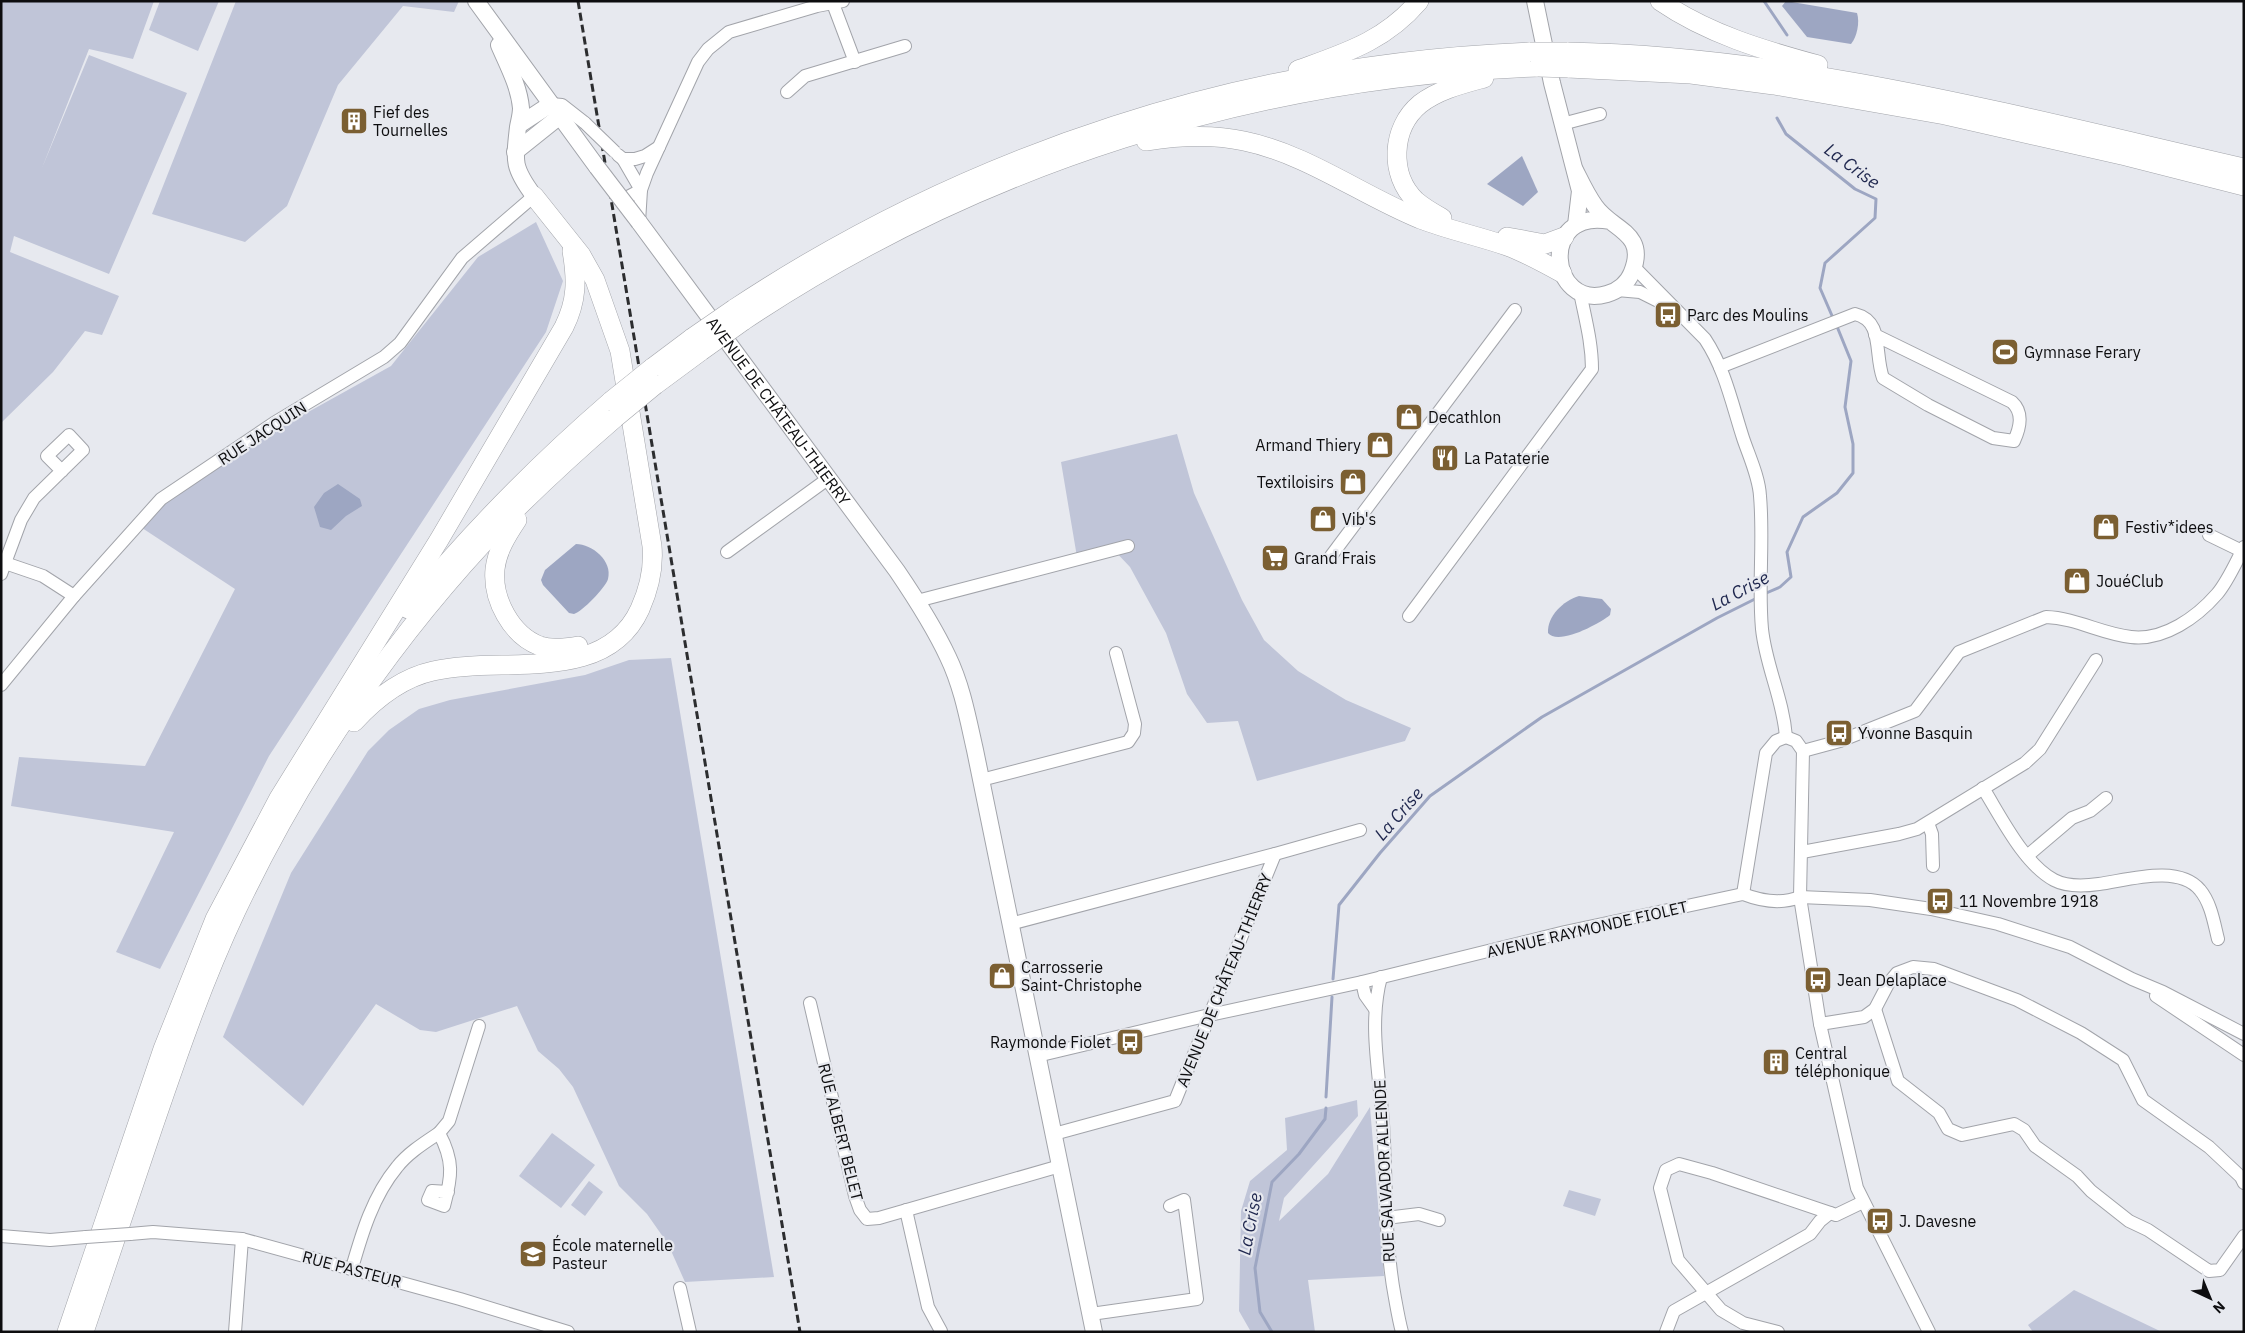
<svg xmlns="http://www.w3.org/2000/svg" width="2245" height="1333" font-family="'IBM Plex Sans',sans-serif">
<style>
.green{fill:#c0c5d8}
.water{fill:#9da6c2}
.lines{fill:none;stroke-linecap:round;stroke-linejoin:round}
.stream{stroke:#9da6c2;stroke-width:3}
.minor-casing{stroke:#a2a4aa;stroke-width:14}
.major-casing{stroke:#a2a4aa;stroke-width:18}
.highway-casing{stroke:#a2a4aa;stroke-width:20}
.minor{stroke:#fff;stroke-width:12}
.major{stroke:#fff;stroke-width:16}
.highway{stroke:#fff;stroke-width:19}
.rail{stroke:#2c2d2f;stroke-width:3;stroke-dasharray:8 4;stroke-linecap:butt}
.minor-bridge-casing{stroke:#a2a4aa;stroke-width:14;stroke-linecap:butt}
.major-bridge-casing{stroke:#a2a4aa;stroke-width:18;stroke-linecap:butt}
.highway-bridge-casing{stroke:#a2a4aa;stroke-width:20;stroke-linecap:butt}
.minor-bridge{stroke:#fff;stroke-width:12}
.major-bridge{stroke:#fff;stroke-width:16}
.highway-bridge{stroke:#fff;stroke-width:19}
.labels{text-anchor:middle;stroke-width:4.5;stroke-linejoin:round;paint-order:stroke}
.poi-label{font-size:16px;fill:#0d0d0f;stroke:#e7e9ef;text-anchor:start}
.street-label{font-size:16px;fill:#0d0d0f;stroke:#e7e9ef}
.water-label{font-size:18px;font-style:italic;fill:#1f274e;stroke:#e7e9ef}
</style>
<rect width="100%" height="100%" fill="#e7e9ef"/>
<g class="green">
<polygon points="1,1 154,1 133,59 89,49 42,168 89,55 187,93 109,274 14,236 10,252 119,296 102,335 85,331 53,372 1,423"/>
<polygon points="160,1 219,1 198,51 149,30"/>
<polygon points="236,1 459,1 454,12 403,6 338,85 287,206 245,242 152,214"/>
<polygon points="536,222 563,281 546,332 269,756 160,969 116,952 174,832 11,806 19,757 145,766 235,589 136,524 256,441 391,366 478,257"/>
<polygon points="1177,434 1194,493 1242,600 1264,640 1298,671 1346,700 1411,728 1405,741 1257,781 1238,721 1207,723 1187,694 1166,633 1130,567 1112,548 1077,557 1061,462"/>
<polygon points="671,658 774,1277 685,1282 668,1244 647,1214 619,1186 573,1087 559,1069 538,1051 517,1006 436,1032 420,1030 376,1004 303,1106 223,1037 291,873 368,751 389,730 419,709 450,700 585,675 629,660"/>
<polygon points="1357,1100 1358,1116 1284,1198 1279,1221 1328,1174 1370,1107 1384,1276 1308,1280 1315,1332 1251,1332 1239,1311 1241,1211 1250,1181 1287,1150 1285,1118"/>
<polygon points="552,1133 595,1165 561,1208 519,1176"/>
<polygon points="589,1181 603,1192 585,1216 571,1205"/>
<polygon points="1569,1190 1601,1199 1595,1216 1563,1206"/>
<polygon points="2074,1290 2162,1332 2033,1332 2028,1325"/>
</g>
<g class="water">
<path d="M1786 1 1857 13C1860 22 1857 37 1851 44L1807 37 1782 6Z"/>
<polygon points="1522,156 1538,192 1523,206 1487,184"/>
<polygon points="338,484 360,499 362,506 346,516 331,530 320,527 314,507 324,493"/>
<path d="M576 544C592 544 613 561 608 579 606 587 582 612 574 614L569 613 543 585 541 580 545 570Z"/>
<path d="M1579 596 1602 599 1611 609 1610 615C1599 624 1558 646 1548 633 1547 616 1563 601 1579 596Z"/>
</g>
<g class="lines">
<g class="stream">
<polyline points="1764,1 1787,35"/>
<polyline points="1777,118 1786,134 1855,189 1876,199 1875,218 1825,263 1820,288 1833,318"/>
<polyline points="1764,594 1780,587 1791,577 1787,552 1803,517 1837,493 1853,473 1853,444 1845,407 1851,361 1836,324"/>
<polyline points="1333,979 1339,905 1380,853 1430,796 1542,717 1717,618 1757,598"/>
<polyline points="1326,1097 1332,997"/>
<polyline points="1272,1332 1260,1312 1255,1268 1272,1182 1299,1154 1325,1119 1326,1108"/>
</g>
<g class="minor-casing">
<g id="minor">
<polyline points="832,1 855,62"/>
<polyline points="787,92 805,76 905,46"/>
<polyline points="551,104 562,105 585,123"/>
<polyline points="1562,124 1600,114"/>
<polyline points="618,155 623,159 635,159 645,156 659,147"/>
<polyline points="622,200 641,190 623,159"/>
<polyline points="639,222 641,190 647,173 698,62 708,49 729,32 817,6 843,1"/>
<path d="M1634 267 1705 339C1725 369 1732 404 1743 438 1749 456 1759 477 1760 496 1764 541 1758 585 1762 629 1766 667 1783 698 1786 737"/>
<polyline points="1617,290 1640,292 1666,305"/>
<path d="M1720 367 1855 314C1884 321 1874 353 1883 378L1928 405 1993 438 2014 441C2020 428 2024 413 2012 402L1875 335"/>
<polyline points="2209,535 2244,552"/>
<polyline points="727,552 829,478"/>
<polyline points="1331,556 1515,310"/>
<polyline points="5,563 21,520 34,498 83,450 69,435 47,456 62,471"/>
<polyline points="1,574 5,563 43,576 74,596"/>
<polyline points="917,601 1128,546"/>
<path d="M1409 616 1592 369C1592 342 1585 318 1580 292"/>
<polyline points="1,685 74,596 161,499 274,423 384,357 400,343 462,258 534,196"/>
<polyline points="1786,737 1796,741 1803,751 1800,897 1820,1024 1857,1188 1929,1332"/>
<path d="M1803 751 1840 741 1915 711 1959 652 2046 617C2076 618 2102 634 2131 637 2164 641 2197 617 2217 594 2228 581 2236 562 2244 547"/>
<polyline points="981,780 1128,742 1134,733 1135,724 1116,653"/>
<path d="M1983 788C2001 817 2024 864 2054 880 2067 887 2085 886 2099 884 2128 880 2179 864 2200 890 2211 903 2214 923 2218 939"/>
<polyline points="1928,823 1932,834 1933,866"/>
<polyline points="1802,852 1899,834 1917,829 2025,763 2040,749 2096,660"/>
<polyline points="1275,854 1360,830"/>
<polyline points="2027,856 2072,818 2090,811 2106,798"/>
<polyline points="1743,894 1766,753 1776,741 1786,737"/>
<polyline points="1010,924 1275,854 1175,1101 1054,1134"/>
<path d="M1381 977C1368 1025 1380 1075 1383 1124 1387 1183 1384 1240 1395 1298 1397 1309 1399 1321 1402 1332"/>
<polyline points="1362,982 1365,995 1375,1009"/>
<polyline points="2156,996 2244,1055"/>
<polyline points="810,1003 855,1196 860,1210 867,1219 879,1218 1060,1166"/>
<polyline points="1875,1009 1898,1081 1939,1113 1948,1129 1962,1135 2014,1124 2024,1130 2035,1146 2077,1176 2091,1191 2129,1221 2148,1230 2209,1271 2220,1270 2244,1236"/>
<polyline points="1820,1024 1864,1017 1875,1009 1888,984 1897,973 1913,967 1934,969 2017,1000 2081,1033 2123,1060 2143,1100 2209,1147 2241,1177 2244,1183"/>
<path d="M1037 1056 1205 1016 1362 982 1565 932 1743 894C1761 901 1782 904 1800 897L1870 900 1931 909 1998 924 2070 947 2132 979 2163 992 2244 1034"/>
<path d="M448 1192 432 1191 428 1200 444 1206C452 1176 454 1161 439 1133L449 1121 479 1026"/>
<polyline points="906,1210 928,1307 941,1331"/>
<polyline points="1386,1218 1419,1214 1439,1220"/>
<polyline points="130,1234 153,1232 242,1239 460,1299 568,1332"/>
<polyline points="1,1236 50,1240 86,1237"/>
<path d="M352 1268C362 1233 373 1196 397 1167 408 1153 424 1143 439 1133"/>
<polyline points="680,1288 690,1332"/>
<polyline points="1091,1314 1197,1299 1184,1200 1170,1206"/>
<polyline points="235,1332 242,1239"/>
<polyline points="1666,1332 1674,1311 1810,1234 1820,1221 1830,1213"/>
<polyline points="1778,1332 1743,1323 1721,1310 1678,1260 1660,1188 1666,1170 1679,1164 1712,1173 1836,1215 1863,1202"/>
</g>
</g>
<g class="major-casing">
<g id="major">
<polyline points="476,1 597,167"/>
<polyline points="1535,1 1552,83 1580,191 1576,225"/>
<path d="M499 45C508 66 519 86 521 108 521 115 519 121 518 127 514 162 513 168 534 196"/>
<polyline points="519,125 551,104"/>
<polyline points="515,152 560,116"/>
<path d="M1575 170C1581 182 1587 195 1595 206 1611 230 1648 232 1632 272 1628 283 1618 291 1607 294 1549 311 1538 207 1610 221"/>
<path id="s1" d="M639 222 897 571C916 599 934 627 948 657 962 686 968 719 975 750L1094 1332"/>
</g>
</g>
<g class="highway-casing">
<g id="highway">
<path d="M1660 1C1708 34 1763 50 1818 65"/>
<path d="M1567 52C1797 56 2021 117 2244 168"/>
<polyline points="1568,68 1691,74 1774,85 1945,115 2126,156 2244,186"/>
<path d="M1298 70C1345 53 1385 41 1419 1"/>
<path d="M1146 141C1178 136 1212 134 1244 141 1307 154 1361 195 1420 219 1449 230 1478 236 1507 246 1526 253 1544 263 1562 273"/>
<path d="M1442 218C1433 213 1424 208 1416 201 1389 175 1391 128 1420 104 1438 90 1462 84 1484 78"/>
<polyline points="1507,237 1545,244 1564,237"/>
<path d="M734 309C971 152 1246 63 1530 52"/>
<path d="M743 321C978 164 1256 76 1538 67"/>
<polyline points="652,368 692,338"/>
<polyline points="655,385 701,351"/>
<path d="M517 520C507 535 497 551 495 569 492 599 511 635 540 646 552 650 566 648 578 646"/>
<path d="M408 609C470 533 537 465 611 401"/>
<path d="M354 722C376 698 401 678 433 671 500 655 605 686 640 609 649 589 654 568 652 546L620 351 595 280 581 255 534 196"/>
<path d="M67 1332 163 1049 215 919 279 798 439 540 564 327C577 301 577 280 572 251"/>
<path d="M84 1332C107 1264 130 1195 153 1127 178 1054 203 981 236 911 304 767 397 631 508 517 542 483 578 450 615 418"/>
</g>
</g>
<use href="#minor" class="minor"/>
<use href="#major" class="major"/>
<use href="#highway" class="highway"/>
<polyline class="rail" points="578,1 800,1332"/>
<g class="minor-bridge-casing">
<g id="minor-bridge">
<polyline points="585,123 615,152"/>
<polyline points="86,1237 130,1234"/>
</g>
</g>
<g class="major-bridge-casing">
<polyline id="major-bridge" points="597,167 639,222"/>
</g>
<g class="highway-bridge-casing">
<g id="highway-bridge">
<polyline points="1530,52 1567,52"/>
<polyline points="1538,67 1568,68"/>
<polyline points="692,338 734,309"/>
<polyline points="701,351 743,321"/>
<polyline points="611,401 652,368"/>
<polyline points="615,418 655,385"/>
</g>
</g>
<use href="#minor-bridge" class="minor-bridge"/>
<use href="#major-bridge" class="major-bridge"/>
<use href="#highway-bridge" class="highway-bridge"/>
</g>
<defs>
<g id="building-square" transform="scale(1.4375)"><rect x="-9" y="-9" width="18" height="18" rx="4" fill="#7b5f32" stroke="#e7e9ef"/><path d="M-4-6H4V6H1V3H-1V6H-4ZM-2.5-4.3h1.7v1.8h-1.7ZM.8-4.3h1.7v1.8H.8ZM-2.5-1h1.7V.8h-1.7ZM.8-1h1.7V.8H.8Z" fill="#fff"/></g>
<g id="bus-square" transform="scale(1.4375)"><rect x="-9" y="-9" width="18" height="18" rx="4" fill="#7b5f32" stroke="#e7e9ef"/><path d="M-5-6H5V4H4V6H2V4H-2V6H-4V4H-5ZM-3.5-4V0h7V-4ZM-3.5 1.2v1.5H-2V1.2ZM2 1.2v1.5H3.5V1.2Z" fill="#fff"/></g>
<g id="stadium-square" transform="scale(1.4375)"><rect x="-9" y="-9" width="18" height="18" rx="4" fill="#7b5f32" stroke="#e7e9ef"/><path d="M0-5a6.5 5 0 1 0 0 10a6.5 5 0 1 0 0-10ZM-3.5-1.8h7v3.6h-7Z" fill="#fff"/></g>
<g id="shop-square" transform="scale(1.4375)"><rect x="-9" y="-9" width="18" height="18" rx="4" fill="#7b5f32" stroke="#e7e9ef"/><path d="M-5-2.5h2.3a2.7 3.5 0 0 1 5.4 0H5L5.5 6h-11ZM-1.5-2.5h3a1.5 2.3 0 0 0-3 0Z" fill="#fff"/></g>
<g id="restaurant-square" transform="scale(1.4375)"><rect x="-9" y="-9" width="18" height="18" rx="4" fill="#7b5f32" stroke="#e7e9ef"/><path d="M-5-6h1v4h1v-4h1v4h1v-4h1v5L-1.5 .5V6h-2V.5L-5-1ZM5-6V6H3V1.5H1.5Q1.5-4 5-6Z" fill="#fff"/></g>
<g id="supermarket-square" transform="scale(1.4375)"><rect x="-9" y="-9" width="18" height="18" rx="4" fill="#7b5f32" stroke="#e7e9ef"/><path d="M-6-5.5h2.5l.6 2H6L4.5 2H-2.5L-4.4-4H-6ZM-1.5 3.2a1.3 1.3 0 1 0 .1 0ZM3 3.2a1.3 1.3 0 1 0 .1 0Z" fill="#fff"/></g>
<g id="school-square" transform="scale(1.4375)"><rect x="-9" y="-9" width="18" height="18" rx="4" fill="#7b5f32" stroke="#e7e9ef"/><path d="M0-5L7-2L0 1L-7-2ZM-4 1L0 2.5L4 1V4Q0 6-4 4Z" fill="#fff"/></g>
</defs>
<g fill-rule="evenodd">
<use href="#building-square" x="354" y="121"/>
<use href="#bus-square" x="1668" y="315"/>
<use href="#stadium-square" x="2005" y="352"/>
<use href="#shop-square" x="1409" y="417"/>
<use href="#shop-square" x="1380" y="445"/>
<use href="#restaurant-square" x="1445" y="458"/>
<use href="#shop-square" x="1353" y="482"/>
<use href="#shop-square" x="1323" y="519"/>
<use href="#shop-square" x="2106" y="527"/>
<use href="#supermarket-square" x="1275" y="558"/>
<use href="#shop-square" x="2077" y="581"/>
<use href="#bus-square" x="1839" y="733"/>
<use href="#bus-square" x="1940" y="901"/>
<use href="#shop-square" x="1002" y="976"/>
<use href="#bus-square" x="1818" y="980"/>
<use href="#bus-square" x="1130" y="1042"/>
<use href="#building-square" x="1776" y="1062"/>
<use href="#bus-square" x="1880" y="1221"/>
<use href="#school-square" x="533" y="1254"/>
</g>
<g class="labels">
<g class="poi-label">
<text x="373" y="118">Fief des<tspan x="373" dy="18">Tournelles</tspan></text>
<text x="1687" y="321">Parc des Moulins</text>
<text x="2024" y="358">Gymnase Ferary</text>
<text x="1428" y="423">Decathlon</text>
<text x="1361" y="451" text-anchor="end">Armand Thiery</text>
<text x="1464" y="464">La Pataterie</text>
<text x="1334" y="488" text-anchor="end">Textiloisirs</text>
<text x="1342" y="525">Vib's</text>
<text x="2125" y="533">Festiv*idees</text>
<text x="1294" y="564">Grand Frais</text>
<text x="2096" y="587">JouéClub</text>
<text x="1858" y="739">Yvonne Basquin</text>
<text x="1959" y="907">11 Novembre 1918</text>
<text x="1021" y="973">Carrosserie<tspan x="1021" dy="18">Saint-Christophe</tspan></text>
<text x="1837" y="986">Jean Delaplace</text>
<text x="1111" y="1048" text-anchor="end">Raymonde Fiolet</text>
<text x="1795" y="1059">Central<tspan x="1795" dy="18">téléphonique</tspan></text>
<text x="1899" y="1227">J. Davesne</text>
<text x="552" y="1251">École maternelle<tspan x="552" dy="18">Pasteur</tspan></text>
</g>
<g class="street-label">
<text dy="6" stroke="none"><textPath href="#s1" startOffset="235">AVENUE DE CHÂTEAU-THIERRY</textPath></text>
<text transform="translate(262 433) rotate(-33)" y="6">RUE JACQUIN</text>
<text transform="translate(1587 929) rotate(-13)" y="6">AVENUE RAYMONDE FIOLET</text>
<text transform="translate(1224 980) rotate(-68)" y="6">AVENUE DE CHÂTEAU-THIERRY</text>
<text transform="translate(841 1132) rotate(76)" y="6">RUE ALBERT BELET</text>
<text transform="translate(1384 1171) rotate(-93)" y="6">RUE SALVADOR ALLENDE</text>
<text transform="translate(352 1269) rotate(15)" y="6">RUE PASTEUR</text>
</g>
<g class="water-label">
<text transform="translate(1852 166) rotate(36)" y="6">La Crise</text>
<text transform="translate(1740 591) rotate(-28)" y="6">La Crise</text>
<text transform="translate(1399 814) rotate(-49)" y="6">La Crise</text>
<text transform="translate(1250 1224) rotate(-79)" y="6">La Crise</text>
</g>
</g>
<rect width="2245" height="1333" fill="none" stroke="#0d0d0f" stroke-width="5"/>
<g transform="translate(2210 1298) rotate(136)" stroke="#e7e9ef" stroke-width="4" paint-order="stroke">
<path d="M0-4L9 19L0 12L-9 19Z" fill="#0d0d0f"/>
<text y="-8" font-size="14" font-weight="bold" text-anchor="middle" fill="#0d0d0f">N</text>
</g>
</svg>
